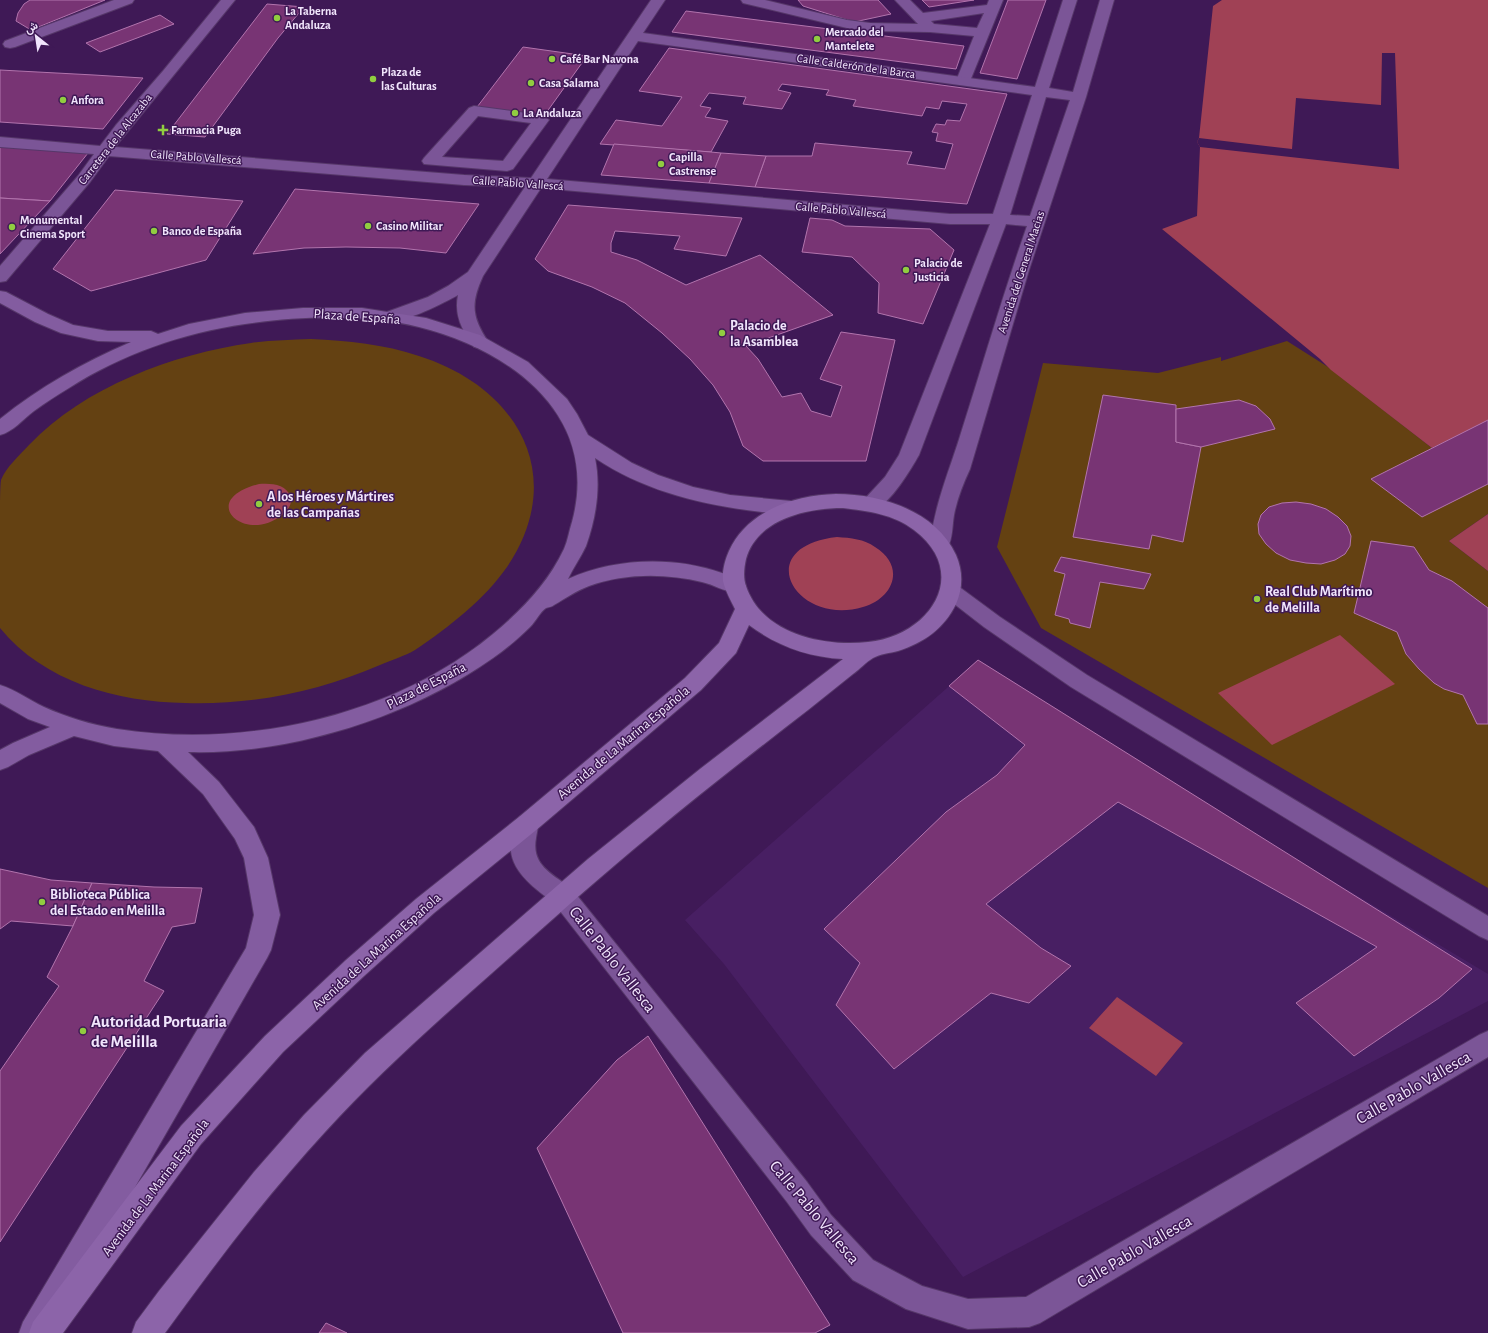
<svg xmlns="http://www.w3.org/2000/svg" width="1488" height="1333" font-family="'Alegreya Sans',Vazirmatn,sans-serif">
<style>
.built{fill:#481f63}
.green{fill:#644112}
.water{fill:#a04155}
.pier{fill:#3f1956}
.building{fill:#783474;stroke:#b274ad}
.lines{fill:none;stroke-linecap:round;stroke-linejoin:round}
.lane-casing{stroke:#563769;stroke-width:2}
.street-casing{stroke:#563769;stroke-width:2}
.secondary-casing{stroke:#563769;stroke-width:2}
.primary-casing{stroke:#563769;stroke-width:2}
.lane{fill:#7b5597;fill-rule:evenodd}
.street{fill:#7b5597;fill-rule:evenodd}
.secondary{fill:#835ca0;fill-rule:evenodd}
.primary{fill:#8c64a9;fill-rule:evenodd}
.poi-dot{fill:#91cd40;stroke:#3f1956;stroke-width:1.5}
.labels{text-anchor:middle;stroke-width:3;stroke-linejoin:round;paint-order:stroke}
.far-poi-label{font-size:12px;font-weight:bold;fill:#f1e5fc;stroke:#3f1956;text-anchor:start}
.far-street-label{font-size:12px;fill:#f1e5fc;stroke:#3f1956}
.street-label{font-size:14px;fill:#f1e5fc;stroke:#3f1956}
.poi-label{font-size:14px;font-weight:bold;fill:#f1e5fc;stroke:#3f1956;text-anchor:start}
.near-street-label{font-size:17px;fill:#f1e5fc;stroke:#3f1956}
.near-poi-label{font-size:17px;font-weight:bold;fill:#f1e5fc;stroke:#3f1956;text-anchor:start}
</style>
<rect width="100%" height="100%" fill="#3f1956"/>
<polygon class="built" points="980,670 1488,974 1488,1001 963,1277 724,964 685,920 965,672"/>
<g class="green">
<path d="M311 339C348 341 384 344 419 356 517 387 569 475 507 567 484 600 449 627 415 650 405 656 391 660 380 665 318 692 252 705 185 703 117 702 44 682 0 628 0 590 0 552 0 513 0 505 0 487 1 480 6 467 20 455 29 445 84 387 173 354 251 343 271 340 291 340 311 339Z"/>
<polygon points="1287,341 1328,367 1432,448 1488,419 1488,514 1449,541 1488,571 1488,888 1041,628 997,547 1043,363 1158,373 1221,357 1221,361"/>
</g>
<g class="water">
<polygon points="1222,0 1488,0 1488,421 1432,448 1331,370 1320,359 1162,229 1197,216 1200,147 1197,142 1199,138 1213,6"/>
<path d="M259 484C271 483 286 484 291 497 292 504 288 511 282 515 245 545 196 500 259 484Z"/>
<polygon points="1488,514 1488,571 1449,541"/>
<path d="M837 537C851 538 864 539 875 547 906 566 894 598 863 607 796 627 749 547 837 537Z"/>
<polygon points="1340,635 1395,684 1272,745 1218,693"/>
<polygon points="1117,997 1183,1043 1156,1076 1089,1028"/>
</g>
<polygon class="pier" points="1382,53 1395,53 1399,169 1200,147 1197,142 1199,138 1292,149 1296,98 1381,105"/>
<g class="building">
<polygon points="30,0 105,0 31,30 16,21 18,13 24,4"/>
<polygon points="798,0 878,0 891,14 854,22 803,6"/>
<polygon points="922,0 974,0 929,7"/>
<polygon points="1008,0 1046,0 1017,79 980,73"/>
<polygon points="267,4 304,7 278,38 205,137 167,134"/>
<polygon points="686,11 964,46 956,69 672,32"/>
<polygon points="160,15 174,24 100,52 86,43"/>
<polygon points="523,47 587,56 541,120 474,111"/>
<polygon points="669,48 1007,94 967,204 755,187 766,156 812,156 815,143 912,152 907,164 945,169 953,144 936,141 938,133 932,132 936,124 945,125 947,120 960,121 967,104 942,101 939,109 926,107 922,116 853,106 856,100 826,95 829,90 782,84 778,90 791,93 782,109 743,104 746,97 709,93 700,106 711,108 705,117 728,121 711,152 600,144 616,120 662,126 682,97 639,91"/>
<polygon points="0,70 94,75 143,78 103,129 0,122"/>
<polygon points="614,144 711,152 721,153 709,183 601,175"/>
<polygon points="0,145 88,153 50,201 0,198"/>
<polygon points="721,153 766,156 755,187 709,183"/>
<polygon points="295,189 479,204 446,253 400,248 346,247 304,248 253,254"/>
<polygon points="115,190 243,201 206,260 91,291 53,269"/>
<polygon points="0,198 50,201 0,254"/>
<polygon points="568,205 742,218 726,256 674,249 680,236 615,231 611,243 611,252 637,260 686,285 760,255 833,315 746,346 758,359 782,397 801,393 811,411 831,417 842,386 820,379 841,332 895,340 866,461 763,461 743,446 730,412 713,385 690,359 662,333 625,303 592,287 548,271 535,259"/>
<polygon points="810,218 832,220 845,226 930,229 954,250 923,324 878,313 879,283 852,257 802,252"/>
<polygon points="1103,395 1176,405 1176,442 1201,447 1183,542 1152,535 1149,549 1073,537"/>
<polygon points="1239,400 1256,406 1270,419 1275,429 1201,447 1176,442 1176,409"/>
<polygon points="1488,420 1488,484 1422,517 1371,479"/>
<polygon points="1296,502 1311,504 1326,509 1338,517 1347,526 1351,536 1350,546 1345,554 1335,560 1321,564 1306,563 1290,560 1276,553 1266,544 1259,534 1258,524 1261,515 1269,507 1282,503"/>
<polygon points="1371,541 1414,547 1429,570 1452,581 1488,608 1488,724 1477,724 1463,695 1444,689 1434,683 1419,669 1406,654 1397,632 1354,613"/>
<polygon points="1061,557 1151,574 1144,589 1100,582 1090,628 1070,623 1069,619 1055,615 1065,574 1054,571"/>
<polygon points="978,660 1472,969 1439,998 1354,1056 1296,1003 1377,947 1118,802 986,904 1041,948 1071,966 1029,1003 991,993 894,1069 836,1005 860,963 824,929 946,812 997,775 1025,745 949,686"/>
<polygon points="0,869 51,880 92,883 73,926 11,921 0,929"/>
<polygon points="92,883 154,887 202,888 195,923 172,927 144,981 164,991 0,1242 0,1071 59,986 47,977 73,926"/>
<polygon points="648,1036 830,1325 815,1333 623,1333 537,1148 617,1060"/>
<polygon points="326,1323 347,1333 319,1333"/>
</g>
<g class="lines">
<g class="lane-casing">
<g id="lane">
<polygon points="114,0 134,0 132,3 15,47 10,48 5,47 3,44 5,41"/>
<path d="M741 0H765L847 20 870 23 918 24 895 0H910L923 13 987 5 989 0H1003L970 81 968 84 963 85 958 84 956 81 974 36 930 32 870 31 847 28 743 3ZM984 13 977 28 934 24 931 21Z"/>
</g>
</g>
<g class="street-casing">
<g id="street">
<path d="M221 0H235L115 147 464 175 531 178 651 0H665L643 33 1035 87 1063 0H1077L1049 88 1073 92 1100 0H1114L1086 97 1029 270 970 469C963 484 957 499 954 515 952 526 953 539 947 549L940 551 933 549 930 544C935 503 949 472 961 433 983 364 1003 294 1027 226L1006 224 919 455C911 469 890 504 875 509 871 511 868 510 863 509L860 504 885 477 899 455 990 224H950L541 188 483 276C470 304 472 318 489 343L486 347 480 348 474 347C462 330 454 316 458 295 442 304 401 325 384 321L381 317 384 313 428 297 448 286 468 272 525 187 464 185 109 156 90 182 6 281 0 282V266L78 176 94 154 0 147V137L100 146 116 125 163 71ZM638 41 1032 95 993 214H950L547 179ZM1046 97 1070 100 1030 216 1010 215Z"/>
<path d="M474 106 541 115 546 117 549 120 513 169 507 171 424 164 422 161 424 158 469 108ZM478 116 531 123 503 161 442 157Z"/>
<polygon points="951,584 958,586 1000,617 1087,675 1488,916 1488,940 1479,936 1071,687 984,627 944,596 940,591 944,586"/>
<path d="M527 814 535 817C540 825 537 830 536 838 531 865 552 874 571 888L807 1182 831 1215 873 1260 922 1286 968 1299 1026 1297 1479 1035 1488 1031V1057L1040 1323 1029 1327 968 1329 906 1309 853 1280 811 1235 787 1202 553 902C522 879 497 859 519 817Z"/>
</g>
</g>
<g class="secondary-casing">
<path id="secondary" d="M0 291 6 292 48 314 73 325 108 331H151L158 334 189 324 245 313 303 308H362L426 318 480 335 528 362 567 399 577 414 588 435 632 463 658 475 693 487 730 495 791 501 798 503 801 508 798 513 791 515C722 509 653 497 595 458 601 487 596 518 586 546 581 557 573 568 568 579 615 558 673 556 722 573 731 576 741 578 746 586L742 591C728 595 716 585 702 582 666 573 624 573 589 586 576 591 566 598 554 605 552 607 548 607 546 608 540 612 536 621 530 627 519 638 506 649 493 658 410 717 290 755 188 752L219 782 254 827 268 858 280 915 271 950 267 958 51 1333H19L23 1322 246 948 254 915 244 858 235 839 203 794 158 751 114 746 74 736 29 755 8 767 0 770V750L13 743 50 727 28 719 0 703V685C16 690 29 700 44 707 66 717 92 725 117 729 244 749 393 717 493 634 522 610 548 583 564 549 568 540 569 531 572 522 601 416 511 350 419 327 366 314 299 316 245 324 183 333 122 354 69 388 57 395 45 403 34 411 23 419 13 432 0 435V419C40 387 84 362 131 342L98 341 61 333 35 322 0 303Z"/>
</g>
<g class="primary-casing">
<path id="primary" d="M836 494C881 494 936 511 956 555 963 571 963 588 956 604 944 629 923 643 898 651 890 653 880 654 873 658 866 662 860 669 853 674 838 686 823 698 808 710 755 751 703 791 652 834 597 879 545 926 492 973 434 1024 377 1075 325 1132 267 1195 215 1264 165 1333H132L136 1322 159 1291 254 1172 304 1115 365 1053 588 859 700 769 843 659C808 657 777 646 749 625L736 653 701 690 535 831 434 913 364 976 283 1052 201 1144 63 1333H29L33 1322 181 1126 265 1036 346 960 416 899 519 817 685 678 719 643 735 609C731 601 725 590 723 581 722 571 725 560 729 551 747 511 794 495 836 494ZM843 508C868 511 893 514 914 530 972 574 929 636 868 642 824 647 762 634 746 586 743 578 744 568 746 559 757 519 807 508 843 508Z"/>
</g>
<use href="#lane" class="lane"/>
<use href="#street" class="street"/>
<use href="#secondary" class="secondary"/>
<use href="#primary" class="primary"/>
</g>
<g class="poi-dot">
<circle cx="277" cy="18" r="4"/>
<circle cx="817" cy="39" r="4"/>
<circle cx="552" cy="59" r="4"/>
<circle cx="373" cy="79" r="4"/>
<circle cx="531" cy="83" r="4"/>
<circle cx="63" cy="100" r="4"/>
<circle cx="515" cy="113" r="4"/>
<path d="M161 124h4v4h4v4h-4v4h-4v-4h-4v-4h4z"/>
<circle cx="661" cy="164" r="4"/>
<circle cx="368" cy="226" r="4"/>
<circle cx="12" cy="227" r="4"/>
<circle cx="154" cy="231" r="4"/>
<circle cx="906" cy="270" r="4"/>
<circle cx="722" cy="333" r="4"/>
<circle cx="259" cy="504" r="4"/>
<circle cx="1257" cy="599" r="4"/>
<circle cx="42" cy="902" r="4"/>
<circle cx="83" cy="1031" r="4"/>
</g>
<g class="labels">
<g class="far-poi-label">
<text x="285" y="15">La Taberna<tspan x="285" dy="14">Andaluza</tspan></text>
<text x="825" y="36">Mercado del<tspan x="825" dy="14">Mantelete</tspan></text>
<text x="560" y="63">Café Bar Navona</text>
<text x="381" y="76">Plaza de<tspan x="381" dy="14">las Culturas</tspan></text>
<text x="539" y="87">Casa Salama</text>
<text x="71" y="104">Anfora</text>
<text x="523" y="117">La Andaluza</text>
<text x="171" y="134">Farmacia Puga</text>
<text x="669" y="161">Capilla<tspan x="669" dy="14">Castrense</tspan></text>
<text x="20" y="224">Monumental<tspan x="20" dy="14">Cinema Sport</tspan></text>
<text x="376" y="230">Casino Militar</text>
<text x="162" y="235">Banco de España</text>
<text x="914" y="267">Palacio de<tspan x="914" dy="14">Justicia</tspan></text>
</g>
<g class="far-street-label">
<text transform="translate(856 66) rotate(8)" y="4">Calle Calderón de la Barca</text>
<text transform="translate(115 139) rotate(-52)" y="4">Carretera de la Alcazaba</text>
<text transform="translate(196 157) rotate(4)" y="4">Calle Pablo Vallescá</text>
<text transform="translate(518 183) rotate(4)" y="4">Calle Pablo Vallescá</text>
<text transform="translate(841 210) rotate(5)" y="4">Calle Pablo Vallescá</text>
<text transform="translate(1021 272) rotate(-72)" y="4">Avenida del General Macias</text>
</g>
<g class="street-label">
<text transform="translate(357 316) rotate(4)" y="5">Plaza de España</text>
<text transform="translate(426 685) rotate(-27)" y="5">Plaza de España</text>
<text transform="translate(623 742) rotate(-40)" y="5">Avenida de La Marina Española</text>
<text transform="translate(376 951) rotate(-42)" y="5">Avenida de La Marina Española</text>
<text transform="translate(155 1187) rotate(-53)" y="5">Avenida de La Marina Española</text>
</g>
<g class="poi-label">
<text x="730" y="330">Palacio de<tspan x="730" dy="16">la Asamblea</tspan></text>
<text x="267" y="501">A los Héroes y Mártires<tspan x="267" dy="16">de las Campañas</tspan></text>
<text x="1265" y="596">Real Club Marítimo<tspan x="1265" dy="16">de Melilla</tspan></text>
<text x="50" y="899">Biblioteca Pública<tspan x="50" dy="16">del Estado en Melilla</tspan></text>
</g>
<g class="near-street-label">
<text transform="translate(613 959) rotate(52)" y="6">Calle Pablo Vallesca</text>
<text transform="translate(1413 1087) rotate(-30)" y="6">Calle Pablo Vallesca</text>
<text transform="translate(815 1212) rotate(50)" y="6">Calle Pablo Vallesca</text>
<text transform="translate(1134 1251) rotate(-30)" y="6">Calle Pablo Vallesca</text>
</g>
<g class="near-poi-label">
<text x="91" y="1027">Autoridad Portuaria<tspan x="91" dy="20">de Melilla</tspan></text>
</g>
</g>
<g transform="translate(36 36) rotate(330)" stroke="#3f1956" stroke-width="3" paint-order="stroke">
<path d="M0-3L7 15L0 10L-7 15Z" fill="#f1e5fc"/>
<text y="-6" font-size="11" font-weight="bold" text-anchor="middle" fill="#f1e5fc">ش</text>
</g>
</svg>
